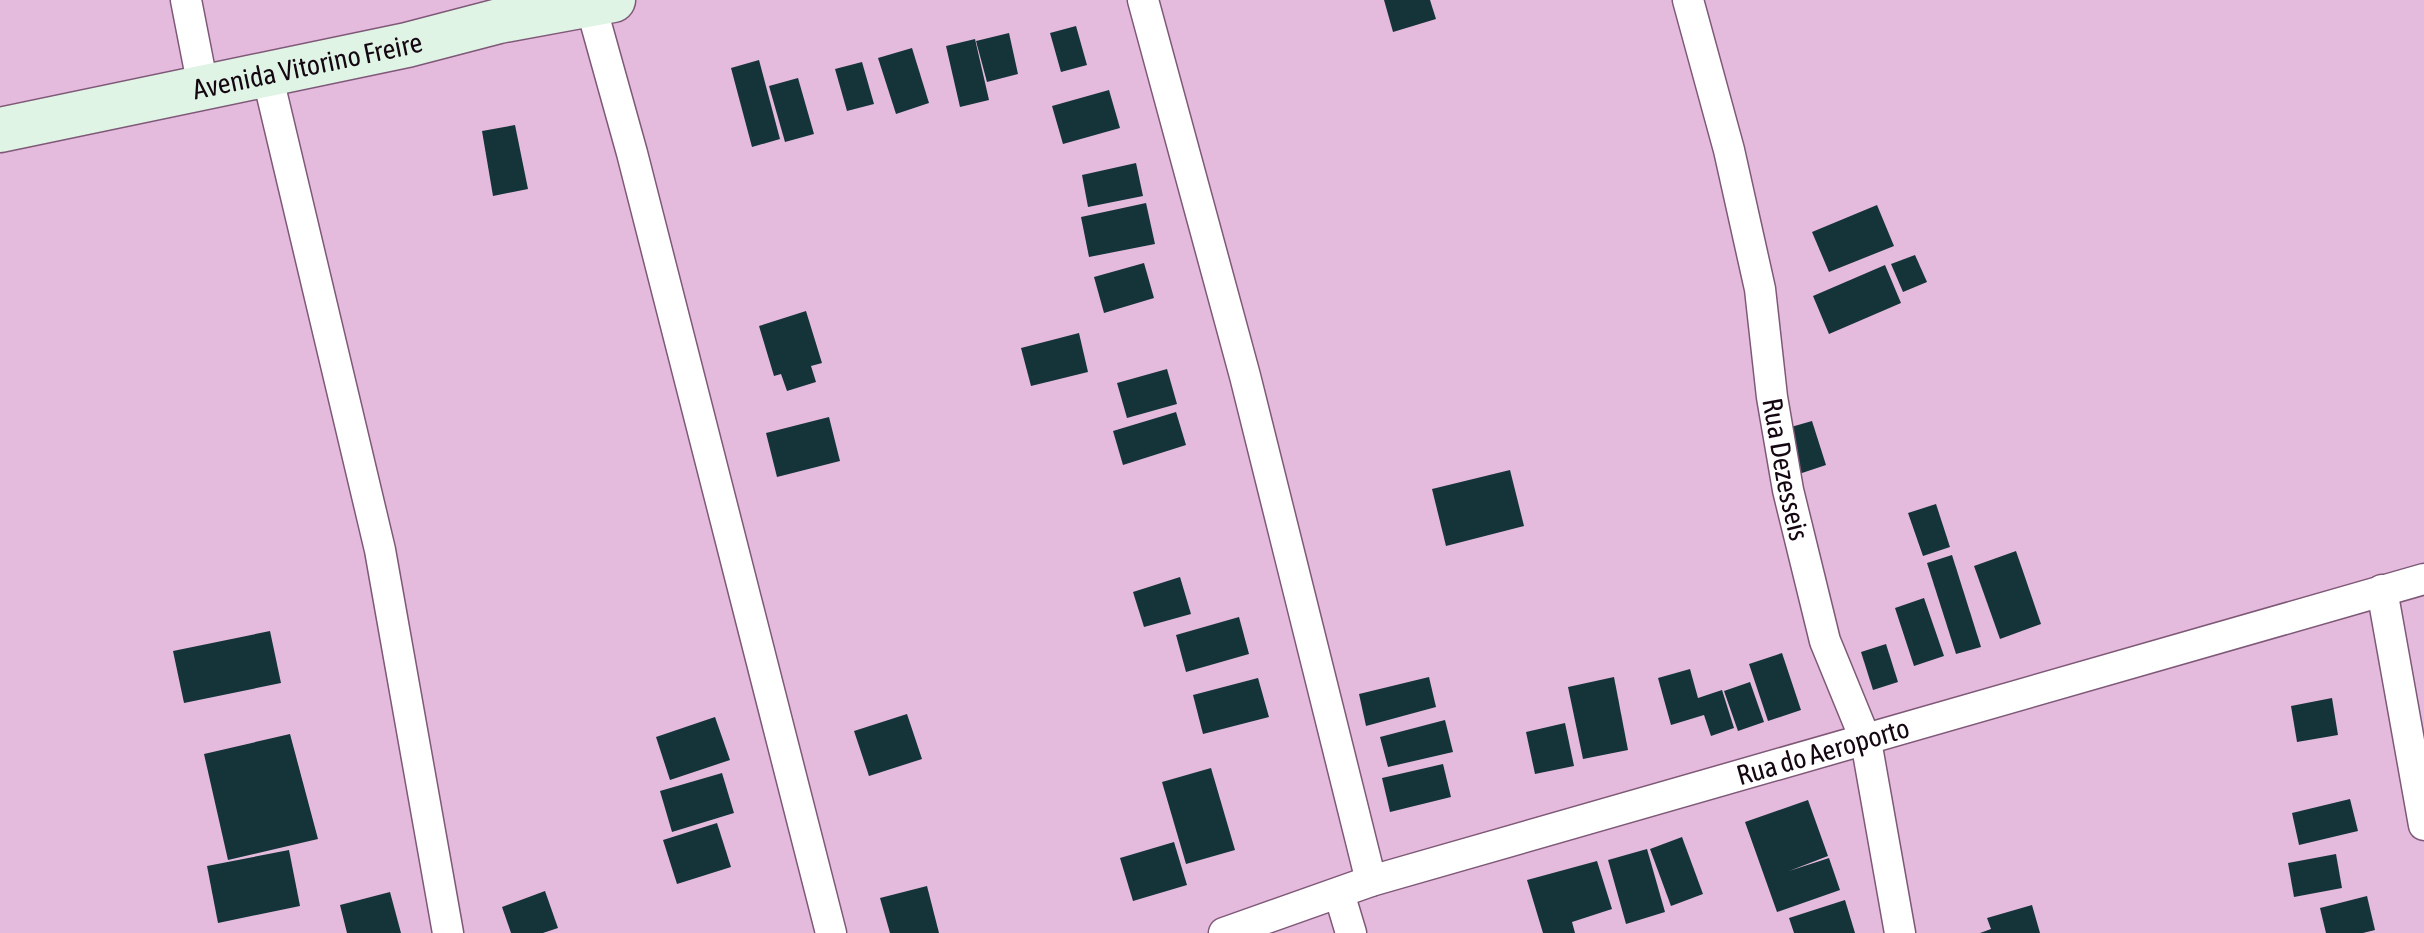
<svg xmlns="http://www.w3.org/2000/svg" width="2424" height="933" font-family="'Asap Condensed',sans-serif">
<style>
.building{fill:#15343a}
.lines{fill:none;stroke-linecap:round;stroke-linejoin:round}
.street-casing{stroke:#7e5977;stroke-width:33}
.secondary-casing{stroke:#7e5977;stroke-width:47}
.street{stroke:#fff;stroke-width:30}
.secondary{stroke:#e0f4e6;stroke-width:44}
.labels{text-anchor:middle;stroke-width:8;stroke-linejoin:round;paint-order:stroke}
.street-label{font-size:28px;fill:#150712;stroke:#f3c8ea}
</style>
<rect width="100%" height="100%" fill="#e5bbdd"/>
<g class="building">
<polygon points="1384,0 1430,0 1436,19 1393,32"/>
<polygon points="1076,26 1087,65 1061,72 1050,33"/>
<polygon points="1009,33 1018,74 987,82 976,41"/>
<polygon points="975,39 989,100 960,107 946,46"/>
<polygon points="912,48 929,103 896,114 878,58"/>
<polygon points="759,60 780,139 752,147 731,68"/>
<polygon points="862,62 874,104 847,111 835,69"/>
<polygon points="798,78 814,134 785,142 769,86"/>
<polygon points="1109,90 1120,128 1063,144 1052,106"/>
<polygon points="515,125 528,189 493,196 482,131"/>
<polygon points="1136,163 1143,196 1088,207 1082,175"/>
<polygon points="1146,203 1155,244 1089,257 1081,217"/>
<polygon points="1877,205 1894,246 1829,272 1812,232"/>
<polygon points="1915,255 1927,282 1903,292 1891,264"/>
<polygon points="1144,263 1154,298 1104,313 1094,277"/>
<polygon points="1885,265 1901,303 1829,334 1813,296"/>
<polygon points="806,311 822,363 811,366 816,382 787,391 781,374 774,376 759,326"/>
<polygon points="1079,333 1088,372 1031,386 1021,348"/>
<polygon points="1167,369 1177,404 1127,418 1117,383"/>
<polygon points="1176,412 1186,445 1123,465 1113,431"/>
<polygon points="829,417 840,461 777,477 766,433"/>
<polygon points="1812,421 1826,465 1799,474 1784,429"/>
<polygon points="1510,470 1524,526 1446,546 1432,489"/>
<polygon points="1936,504 1950,547 1923,556 1908,513"/>
<polygon points="2016,551 2041,624 2000,639 1974,566"/>
<polygon points="1952,555 1981,647 1956,654 1927,563"/>
<polygon points="1180,577 1191,614 1144,627 1133,592"/>
<polygon points="1924,598 1944,656 1914,666 1895,608"/>
<polygon points="1239,617 1249,654 1186,672 1176,635"/>
<polygon points="270,631 281,683 184,703 173,651"/>
<polygon points="1886,644 1898,682 1873,690 1861,652"/>
<polygon points="1782,653 1801,710 1768,721 1749,664"/>
<polygon points="1690,669 1698,698 1722,690 1734,728 1711,736 1704,715 1671,725 1658,678"/>
<polygon points="1429,677 1436,707 1366,726 1359,694"/>
<polygon points="1614,677 1628,750 1583,759 1568,687"/>
<polygon points="1258,678 1269,717 1203,734 1193,695"/>
<polygon points="1750,682 1764,722 1738,731 1724,691"/>
<polygon points="2332,698 2338,735 2297,742 2291,706"/>
<polygon points="907,714 922,759 869,776 854,731"/>
<polygon points="715,717 730,760 670,780 656,737"/>
<polygon points="1445,720 1453,752 1388,767 1380,737"/>
<polygon points="1565,723 1574,766 1535,774 1526,732"/>
<polygon points="290,734 318,839 228,860 204,754"/>
<polygon points="1443,764 1451,797 1390,812 1382,778"/>
<polygon points="1211,768 1235,850 1186,864 1162,782"/>
<polygon points="722,773 734,813 672,832 660,791"/>
<polygon points="2350,799 2358,831 2299,845 2292,813"/>
<polygon points="1808,800 1828,856 1789,871 1829,858 1840,890 1777,912 1745,822"/>
<polygon points="717,823 731,867 677,884 663,840"/>
<polygon points="1682,837 1703,894 1671,906 1650,849"/>
<polygon points="1174,842 1187,885 1133,901 1120,858"/>
<polygon points="1647,849 1665,912 1626,924 1608,860"/>
<polygon points="289,850 300,906 218,923 207,866"/>
<polygon points="2336,854 2342,888 2294,897 2288,863"/>
<polygon points="1597,861 1612,909 1572,922 1575,933 1543,933 1527,880"/>
<polygon points="927,886 939,933 890,933 880,898"/>
<polygon points="545,891 558,928 543,933 511,933 502,907"/>
<polygon points="390,892 401,933 347,933 340,905"/>
<polygon points="2367,896 2375,930 2363,933 2326,933 2320,908"/>
<polygon points="1845,900 1855,933 1794,933 1789,918"/>
<polygon points="2032,905 2040,933 1980,933 1991,929 1987,918"/>
</g>
<g class="lines">
<g class="street-casing">
<g id="street">
<polyline points="186,0 203,87"/>
<polyline points="1143,0 1245,376 1371,881"/>
<path id="s1" d="M1688 0 1729 150 1760 289 1772 397 1788 490 1825 641 1866 741 1900 933"/>
<polyline points="591,6 632,153 831,933"/>
<polyline points="267,74 380,550 448,933"/>
<polyline points="2382,590 2424,825"/>
<polyline points="1339,893 1351,933"/>
<path id="s2" d="M1224 933 1371 881 2424 579"/>
</g>
</g>
<g class="secondary-casing">
<g id="secondary">
<path id="s3" d="M0 130 407 45 499 21 613 0"/>
</g>
</g>
<use href="#street" class="street"/>
<use href="#secondary" class="secondary"/>
</g>
<g class="labels">
<g class="street-label">
<text dy="10" stroke="none"><textPath href="#s3" startOffset="314">Avenida Vitorino Freire</textPath></text>
<text dy="10" stroke="none"><textPath href="#s1" startOffset="480">Rua Dezesseis</textPath></text>
<text dy="10" stroke="none"><textPath href="#s2" startOffset="626">Rua do Aeroporto</textPath></text>
</g>
</g>
</svg>
